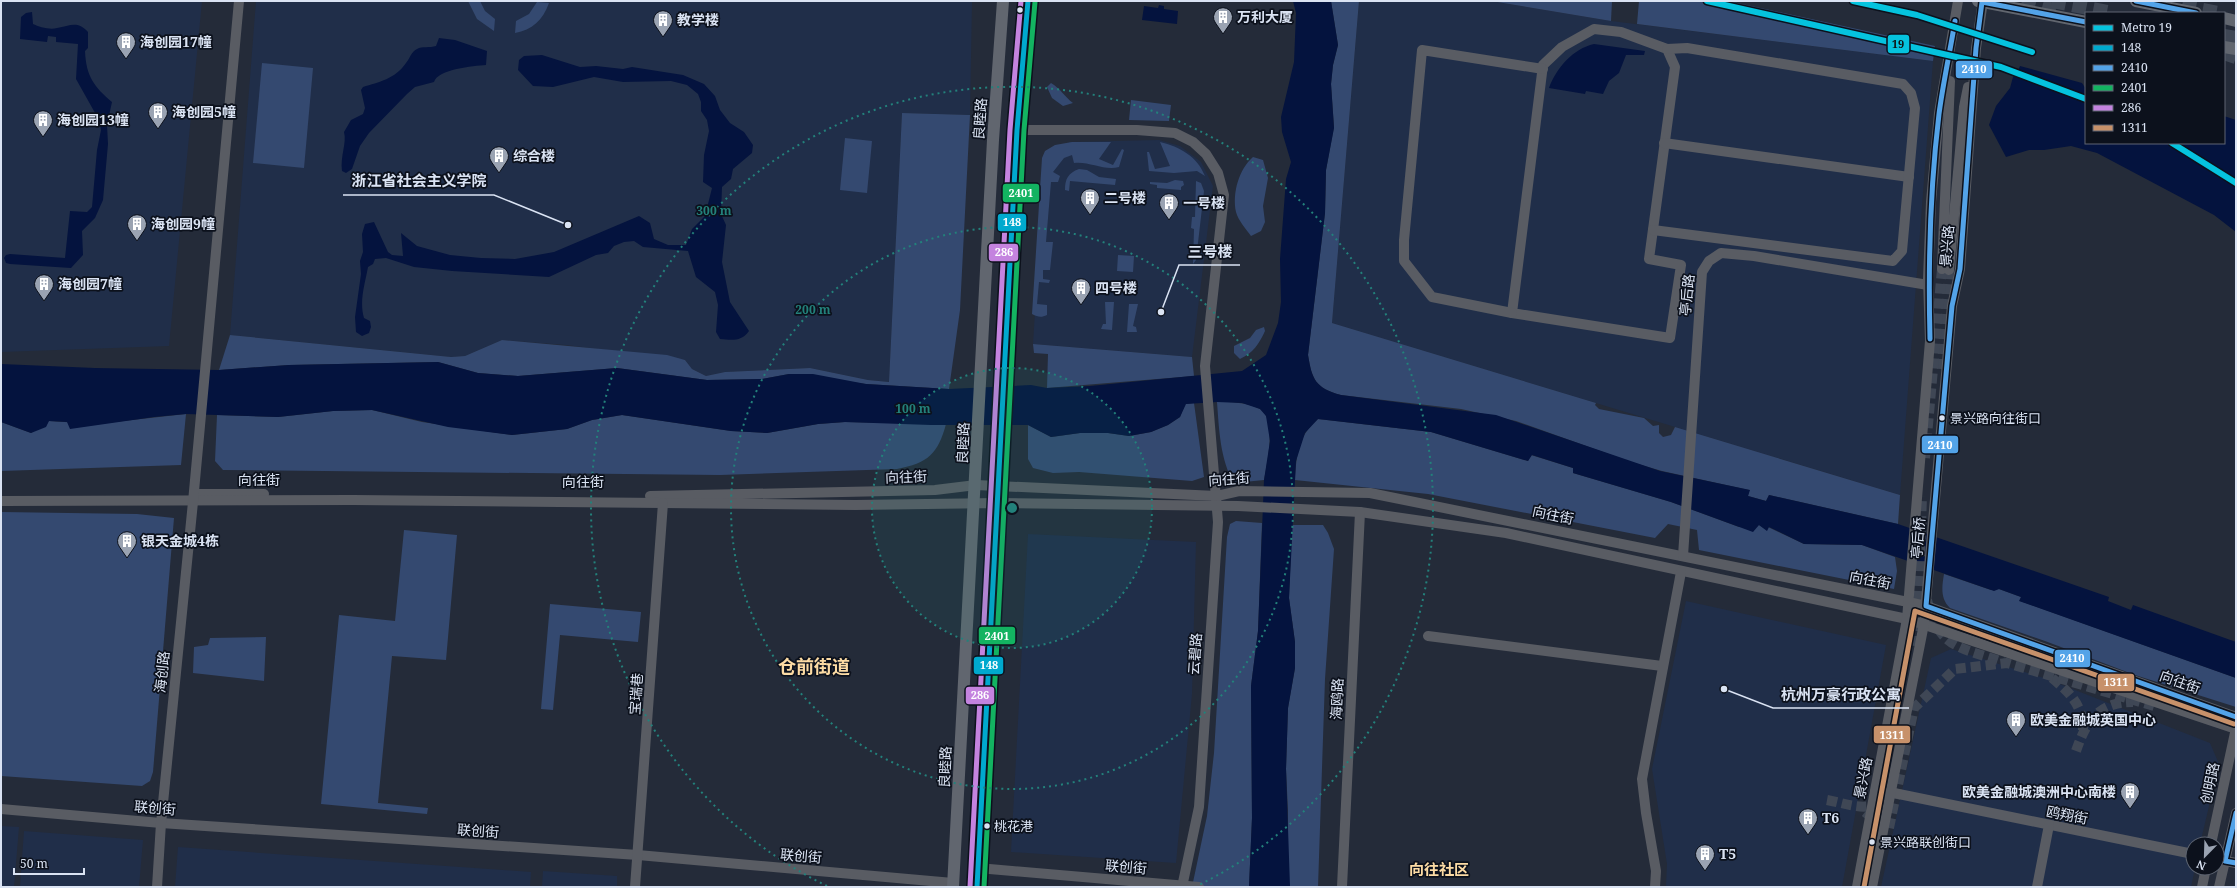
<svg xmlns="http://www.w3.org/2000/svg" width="2237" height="888" font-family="'Noto Serif','Noto Sans SC',serif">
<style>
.built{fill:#202e49}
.green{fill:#344970}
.water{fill:#04133e}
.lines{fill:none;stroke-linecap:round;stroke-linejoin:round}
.minor-tunnel{stroke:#3f4755;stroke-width:10;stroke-dasharray:10 5;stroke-linecap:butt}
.highway-tunnel{stroke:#3f4755;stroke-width:14;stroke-dasharray:14 7;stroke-linecap:butt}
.minor{stroke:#595c63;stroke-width:10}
.major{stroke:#61666f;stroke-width:12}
.bus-1-casing{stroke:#0c111c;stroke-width:8}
.bus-2-casing{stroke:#0c111c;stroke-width:8}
.bus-3-casing{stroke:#0c111c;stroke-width:8}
.bus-4-casing{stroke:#0c111c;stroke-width:8}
.bus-5-casing{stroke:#0c111c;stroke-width:8}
.bus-1{stroke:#00a9ce;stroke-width:5}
.bus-2{stroke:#53a3e8;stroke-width:5}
.bus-3{stroke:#13b361;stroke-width:5}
.bus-4{stroke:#c483df;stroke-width:5}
.bus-5{stroke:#c7916a;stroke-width:5}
.metro-1-casing{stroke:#0c111c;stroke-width:9}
.metro-1{stroke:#05c3de;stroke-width:6}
.ring{fill:none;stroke:#23817b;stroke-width:2;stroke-dasharray:2 4}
.bus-dot{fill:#dae3f3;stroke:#0c111c;stroke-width:1.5}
.labels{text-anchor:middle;stroke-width:3.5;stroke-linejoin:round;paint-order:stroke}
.bus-label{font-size:13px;fill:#dae3f3;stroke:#0c111c;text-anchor:start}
.poi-label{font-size:14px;font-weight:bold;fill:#dae3f3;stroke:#0c111c;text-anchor:start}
.street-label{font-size:14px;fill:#dae3f3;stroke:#0c111c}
.neighbourhood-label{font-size:15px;font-weight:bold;fill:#fcdba4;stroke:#0c111c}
.district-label{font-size:18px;font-weight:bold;fill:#fcdba4;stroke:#0c111c}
.centre{fill:#23817b;stroke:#0c111c;stroke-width:2}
.ring-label{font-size:12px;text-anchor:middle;font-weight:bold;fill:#23817b;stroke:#0c111c;stroke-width:3.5;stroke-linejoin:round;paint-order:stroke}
.leader{fill:none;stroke:#dae3f3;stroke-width:1.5}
.callout-dot{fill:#dae3f3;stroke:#0c111c;stroke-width:1.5}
.callout-label{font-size:15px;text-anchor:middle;font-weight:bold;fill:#dae3f3;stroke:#0c111c;stroke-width:3.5;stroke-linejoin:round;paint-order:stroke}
.line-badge{stroke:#0c111c;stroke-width:1.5}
.badge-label{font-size:11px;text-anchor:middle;font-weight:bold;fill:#fff}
.pale-badge-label{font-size:11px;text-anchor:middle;font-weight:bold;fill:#111}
</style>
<rect width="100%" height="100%" fill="#242b39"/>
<g class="built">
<polygon points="1,1 202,1 169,346 1,352"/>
<polygon points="256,1 972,1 970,115 902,113 889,382 868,380 810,368 725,372 706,376 692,369 685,360 566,345 502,340 465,356 451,357 230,335"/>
<polygon points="1359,1 1491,1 1611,21 1933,61 1900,495 1332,323"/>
<polygon points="1159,140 1180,146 1201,162 1213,186 1192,357 1033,344 1045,155 1070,142"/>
<polygon points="1028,534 1196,542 1192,694 1176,863 1011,852"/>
<polygon points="1686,601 1886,645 1842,887 1666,887 1667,864 1652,769"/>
<polygon points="1951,649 2047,679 2210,743 2219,764 2200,844 2193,844 2193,868 2195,868 2191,887 1881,887 1931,658"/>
<polygon points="1,826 19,827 14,887 1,887"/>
<polygon points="24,831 143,840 139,887 20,887"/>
<polygon points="178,847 531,872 530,887 175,887"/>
<polygon points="543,871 617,876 617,887 542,887"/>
</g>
<g class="green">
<polygon points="468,1 480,1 485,11 495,19 494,31 477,19"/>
<path d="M1331 1H1359L1332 323 1596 403 1595 405 1599 409 1644 418 1653 426 1659 425V433L1663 437 1671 435 1675 427 1900 495 1898 524 1769 495 1766 501 1748 496 1749 490 1662 471 1631 462 1516 421 1461 409 1341 395C1315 388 1312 379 1308 355L1325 213 1326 170 1334 127 1331 84 1333 65 1338 45Z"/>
<polygon points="1491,1 1612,1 1611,21"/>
<polygon points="1639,1 1728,1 1935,46 1933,61 1637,24"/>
<path d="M537 2 549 3C543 20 532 30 515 33L516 21 529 14Z"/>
<polygon points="262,63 313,68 304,168 253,163"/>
<path d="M1051 83C1061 89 1064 96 1073 103L1063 106 1052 98 1047 87Z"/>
<polygon points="1131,100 1171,105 1169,121 1129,120"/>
<polygon points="902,113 970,115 960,310 949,389 866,384 789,374 762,379 707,380 617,368 518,376 478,373 438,362 289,365 219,370 230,335 451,357 465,356 502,340 667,355 685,360 692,369 706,376 725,372 810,368 868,380 889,382"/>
<polygon points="845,138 872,141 867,193 840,190"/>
<path d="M1072 142H1111L1099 159 1113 165 1122 149 1124 150 1119 167C1104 171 1089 161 1074 163L1072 155 1064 158 1053 172 1060 176 1058 182H1051L1046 242H1053L1050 270H1043V279L1050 280 1049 283 1039 282 1037 304 1047 305V315C1041 318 1038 317 1032 314L1042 158 1045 151 1055 145Z"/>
<path d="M1160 142C1180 147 1197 156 1205 176L1197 171 1174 173 1149 171 1147 152H1149L1155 169 1170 166Z"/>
<path d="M1253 157 1263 160 1268 178 1263 206 1265 222 1261 231 1251 236C1246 229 1238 220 1236 212 1232 193 1239 169 1253 157Z"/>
<path d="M1079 169 1087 170 1099 177 1116 179 1115 185 1070 181 1069 191 1065 190C1065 179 1068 173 1079 169Z"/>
<polygon points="1175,180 1183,181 1184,185 1181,187 1181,190 1157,188 1157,185 1150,184 1150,182 1167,183"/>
<polygon points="1196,181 1201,183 1204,191 1196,260 1193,264 1194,229 1191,228 1192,217 1195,217"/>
<polygon points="1118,255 1134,256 1133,272 1117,271"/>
<polygon points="1105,302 1114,302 1112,330 1101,329 1103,324 1106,324"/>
<polygon points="1129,304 1138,304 1133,326 1136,327 1137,332 1127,332"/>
<path d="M1264 327 1265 331C1259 344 1253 353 1240 359L1234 353V346L1250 338 1256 330Z"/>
<polygon points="1033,344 1192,357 1194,376 1047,388 1048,354 1034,353"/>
<path d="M1217 402C1231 402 1247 402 1260 409 1277 419 1267 464 1264 480L1234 483C1220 460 1219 428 1217 402Z"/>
<polygon points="1194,403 1204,477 1192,481 1079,472 1053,473 1033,468 1028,459 1028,425 1051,437 1080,433 1108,433 1129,436 1151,432 1168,425 1180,417 1185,404"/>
<path d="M372 410 422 422 512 435 567 429 592 420 622 415 731 431 767 433 818 424 845 422 946 424C938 454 928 463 897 469L720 475 223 470 215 461 217 415 278 417 333 411Z"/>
<polygon points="186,414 181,465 1,471 1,422 31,433 49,421 96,424"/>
<path d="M1318 419 1431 432 1528 461 1531 455 1573 468V473L1671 502 1739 527 1759 525 1767 530 1768 527 1804 544 1862 545 1895 557 1897 571 1894 589 1699 550 1697 530 1668 524 1655 538 1428 494 1295 480C1296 456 1299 434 1318 419Z"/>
<polygon points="1,512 137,514 174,518 153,772 150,781 142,786 1,776"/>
<polygon points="1236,521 1262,523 1258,631 1251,686 1252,818 1249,887 1192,887 1207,816 1214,753 1227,537 1230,524"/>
<polygon points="1292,525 1323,525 1328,533 1334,549 1325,679 1318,887 1290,887 1288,877 1288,811 1286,769 1288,708 1295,668 1295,642 1289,598"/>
<polygon points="404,530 457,535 446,660 392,656 378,803 428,808 427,814 321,804 339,615 395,621"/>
<path d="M1944 574 1991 590 1999 589 2021 597 2020 601 2236 678V707L2135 675 2045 641 1950 608C1940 599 1942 586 1944 574Z"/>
<polygon points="550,604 641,612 638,642 560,635 553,710 541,709"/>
<polygon points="266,637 264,681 193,673 194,647 208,645 210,638"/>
</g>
<g class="water">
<path d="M1293 1H1331L1338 45 1333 65 1331 84 1334 128 1326 170 1325 213 1308 355C1312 379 1315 388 1341 395L1496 415 1660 471 1750 490 1748 496 1766 501 1769 495 1898 524 2109 597 2108 601 2131 610 2133 605 2236 642V678L2019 601 2021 597 1999 589 1994 591 1862 545 1804 544 1769 527 1767 531 1759 525 1753 532 1671 502 1573 473V468L1532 455 1528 461 1431 432 1318 419 1305 433 1296 461 1289 598 1295 642V668L1288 708 1286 769 1290 887H1249L1252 818 1251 686 1258 631 1264 480 1270 441 1266 416 1260 409 1242 403 1217 402 1186 404 1180 417 1168 425 1151 432 1129 436 1108 433H1080L1051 437 1028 425H931L845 422 818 424 767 433 731 431 622 415 592 420 567 429 512 435 448 427 372 410 333 411 278 417 186 414 154 417 70 429 67 422 49 421 46 427 31 433 1 422V364L95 368 219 370 289 365 438 362 478 373 518 376 617 368 707 380 762 379 789 374H813L866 384 949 389 1031 385 1047 388 1090 386 1242 371 1266 355 1278 323 1281 302 1280 259 1286 179 1291 162 1282 132 1281 117 1294 62 1296 13Z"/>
<polygon points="1159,5 1164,6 1164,9 1178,11 1177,24 1142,20 1144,6 1158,8"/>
<path d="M32 12 33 24C39 27 50 30 57 28 70 26 77 20 88 32V48L85 51C86 76 94 87 112 102L107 125 108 144 103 200 95 218 82 231 83 255 71 268 10 264 6 263 4 258 6 255 10 254 65 258 70 211 87 212 92 207 97 150 101 130 99 120 76 79 78 44 56 42V37L48 36 47 42 20 39 21 17 26 13Z"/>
<path d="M439 38 455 40 487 51 486 65C473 66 438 69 434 82L415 87 407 94 369 133 360 146 352 169 346 173 342 171C340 156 347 143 344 132L351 120 363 114 365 108 361 90 363 87C379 82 395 79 406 63 410 58 411 52 417 49 422 46 430 48 436 46Z"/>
<path d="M1594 44 1645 51 1644 55H1626L1619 73 1609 81 1603 94 1586 91 1585 94 1549 88C1557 67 1573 49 1594 44Z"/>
<path d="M542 55 580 67 596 66 623 69 632 67 683 75 704 84 715 96 720 110 730 123 744 132 753 145 752 153 733 169 731 179 722 187 721 214 726 225 722 262 730 302 749 331C741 342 732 340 720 339L716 332 718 305 715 292 696 277 688 251 643 247 634 241 624 242 614 246 608 253 596 255 549 277 452 271 414 267 386 258 375 259 373 264 368 267C365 284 359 301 364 318L370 321 371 327 369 333 362 336 356 332 355 317 361 274 360 261 363 252 362 234 365 224 374 222 388 252 392 255 403 256 401 233 417 246 450 255 481 258 515 259 554 252 639 216 650 223 654 239 668 245H686L692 229 705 216 712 188 703 182 704 155 709 131 707 120 701 111V102L698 94 687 85 671 81 623 82 594 77 553 87 533 86 518 70 519 60 524 56Z"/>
<polygon points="2020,66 2082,83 2086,89 2086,143 2224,143 2224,116 2236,120 2236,232 2214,215 2097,153 2071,146 2044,150 2029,150 2006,157 1989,125 1996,106 2010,88 2013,77 2017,73"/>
</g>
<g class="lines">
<g class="minor-tunnel">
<polyline points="1942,369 1949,270"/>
<polyline points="1925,458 1942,269"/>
<path d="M1927 600C1939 649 1960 647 2003 662"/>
<polyline points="1917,646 1922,496"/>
<path d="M2052 678C2070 693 2083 705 2083 730"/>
<path d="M2076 751C2086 722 2098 702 2133 702"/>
<path d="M1827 800C1854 805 1874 816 1893 790"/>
<polyline points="1865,812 1875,820 1881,842"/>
<polyline points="1889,828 1914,708 1955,669 2007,663 2154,706"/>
</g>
<g class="highway-tunnel">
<polyline points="2022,1 2060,12"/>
<polyline points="2052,1 2113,13"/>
<polyline points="2182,6 2219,13"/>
<polyline points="2224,36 2236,38"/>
<polyline points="2224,53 2236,57"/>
</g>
<g class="minor">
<polygon points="1594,29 1621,32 1667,49 1675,67 1649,259 1681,265 1670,338 1512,313 1543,65 1562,47"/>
<polyline points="1017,130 1137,130 1175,133 1193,142 1206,154 1218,173 1224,195 1205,366 1218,522 1199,807 1182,887"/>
<polyline points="1664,143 1909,177"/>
<polyline points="1653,230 1893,261 1902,251 1915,108 1911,93 1903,84 1687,48 1667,49"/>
<polyline points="1942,269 1950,81"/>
<polyline points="1949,270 1964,107 1968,87"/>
<polyline points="1512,313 1432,297 1404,261 1404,240 1422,50 1543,69"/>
<polyline points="194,494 264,494"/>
<polyline points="650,496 935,490 976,485 1217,496 1239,491 1370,493 1908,602 1926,606 2236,717"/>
<polyline points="1,501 353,500 855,505 998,503 1238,506 1360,512 1506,533 1907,619 2236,729"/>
<polyline points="1683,556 1702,272 1709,261 1721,253 1754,256 1928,285"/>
<polyline points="1428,636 1662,666"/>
<polyline points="1889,792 2193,854"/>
<polyline points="1,809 161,823 638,855 953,883"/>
<polyline points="2211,844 2236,728"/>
<polyline points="2225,861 2236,863"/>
<polyline points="978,868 1199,887"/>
<polyline points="157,887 161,823 193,502 239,1"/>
<polyline points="635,887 663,503"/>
<polyline points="1342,887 1360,512"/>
<polyline points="1655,887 1656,871 1646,813 1642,779 1681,572"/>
<polyline points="1857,887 1907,619 1930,341 1928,279 1931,202 1939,113 1958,1"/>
<polyline points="1872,887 1924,624 1952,306 1960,269 1976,48 1983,1"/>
<polyline points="2037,887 2049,825"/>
<polyline points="2202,887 2206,868"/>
<polyline points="2219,887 2236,813"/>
</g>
<g class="major">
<polyline points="1978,1 2086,22"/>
<polyline points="2136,1 2196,13"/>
<polyline points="2224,18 2236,21"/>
<polyline points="2224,47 2236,49"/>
<polyline points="953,887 993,140 1003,1"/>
<polyline points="977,887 1017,130 1028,1"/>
</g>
<g class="bus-1-casing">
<polyline id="bus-1" points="977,887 1017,130 1028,1"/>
</g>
<g class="bus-2-casing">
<g id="bus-2">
<polyline points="2136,1 2196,13"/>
<polyline points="2086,22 1982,2 1976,48 1960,269 1952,306 1926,606 2236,717"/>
<path d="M1930 339C1928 264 1930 189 1939 114 1943 83 1950 52 1955 21"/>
<polyline points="2236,813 2225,861 2236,863"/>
</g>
</g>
<g class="bus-3-casing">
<polyline id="bus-3" points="984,887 1024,130 1035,2"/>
</g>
<g class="bus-4-casing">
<polyline id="bus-4" points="970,887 1010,130 1021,1"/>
</g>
<g class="bus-5-casing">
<polyline id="bus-5" points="1864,887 1915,611 2234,724"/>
</g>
<use href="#bus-1" class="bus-1"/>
<use href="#bus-2" class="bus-2"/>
<use href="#bus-3" class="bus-3"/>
<use href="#bus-4" class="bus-4"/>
<use href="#bus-5" class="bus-5"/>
<g class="metro-1-casing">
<g id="metro-1">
<polyline points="1707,1 2001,67 2086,99"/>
<polyline points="1853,1 1917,15 2032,52"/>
<polyline points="2172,143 2236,183"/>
</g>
</g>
<use href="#metro-1" class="metro-1"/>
</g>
<circle cx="1012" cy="508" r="140" fill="#23817b" fill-opacity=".12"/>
<g class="ring">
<circle cx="1012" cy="508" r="140"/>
<circle cx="1012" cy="508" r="281"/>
<path d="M827 886A421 421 0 1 1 1197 886"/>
</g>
<defs>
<g id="building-pin" transform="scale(1)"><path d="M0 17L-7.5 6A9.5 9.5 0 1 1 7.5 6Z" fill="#9aa3b2" stroke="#0c111c"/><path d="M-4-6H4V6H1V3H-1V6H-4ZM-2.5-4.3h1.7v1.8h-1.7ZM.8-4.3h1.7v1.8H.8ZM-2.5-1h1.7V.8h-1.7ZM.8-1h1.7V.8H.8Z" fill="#fff"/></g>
</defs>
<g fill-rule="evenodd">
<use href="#building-pin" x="1223" y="17"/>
<use href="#building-pin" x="663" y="20"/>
<use href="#building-pin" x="126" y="42"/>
<use href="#building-pin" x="158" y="112"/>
<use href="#building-pin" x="43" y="120"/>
<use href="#building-pin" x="499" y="156"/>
<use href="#building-pin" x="1090" y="198"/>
<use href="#building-pin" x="1169" y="203"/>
<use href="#building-pin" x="137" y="224"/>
<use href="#building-pin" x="44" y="284"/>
<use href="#building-pin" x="1081" y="288"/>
<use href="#building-pin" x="127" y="541"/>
<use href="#building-pin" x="2016" y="720"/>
<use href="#building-pin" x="2130" y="792"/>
<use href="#building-pin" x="1808" y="818"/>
<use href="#building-pin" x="1705" y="854"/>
</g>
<g class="bus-dot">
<circle cx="1020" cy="10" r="3.5"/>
<circle cx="1942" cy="418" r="3.5"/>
<circle cx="987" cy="826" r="3.5"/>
<circle cx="1872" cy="842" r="3.5"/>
</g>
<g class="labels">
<g class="bus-label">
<text x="1950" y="423">景兴路向往街口</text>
<text x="994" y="831">桃花港</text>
<text x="1880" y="847">景兴路联创街口</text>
</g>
<g class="poi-label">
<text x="1237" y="22">万利大厦</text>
<text x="677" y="25">教学楼</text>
<text x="140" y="47">海创园17幢</text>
<text x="172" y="117">海创园5幢</text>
<text x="57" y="125">海创园13幢</text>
<text x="513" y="161">综合楼</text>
<text x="1104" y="203">二号楼</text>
<text x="1183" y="208">一号楼</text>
<text x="151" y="229">海创园9幢</text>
<text x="58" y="289">海创园7幢</text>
<text x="1095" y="293">四号楼</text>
<text x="141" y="546">银天金城4栋</text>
<text x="2030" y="725">欧美金融城英国中心</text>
<text x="2116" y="797" text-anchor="end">欧美金融城澳洲中心南楼</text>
<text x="1822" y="823">T6</text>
<text x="1719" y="859">T5</text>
</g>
<g class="street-label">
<text transform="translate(980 119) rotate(-86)" y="5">良睦路</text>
<text transform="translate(1947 246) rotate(-85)" y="5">景兴路</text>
<text transform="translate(1687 295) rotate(-84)" y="5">亭后路</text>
<text transform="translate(963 443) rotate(-87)" y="5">良睦路</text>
<text transform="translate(906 477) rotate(-2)" y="5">向往街</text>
<text transform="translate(1229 479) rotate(-4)" y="5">向往街</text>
<text x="259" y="485">向往街</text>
<text x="583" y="487">向往街</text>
<text transform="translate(1553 515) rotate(12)" y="5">向往街</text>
<text transform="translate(1918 538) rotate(-85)" y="5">亭后桥</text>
<text transform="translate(1870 580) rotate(11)" y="5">向往街</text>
<text transform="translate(1195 654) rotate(-86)" y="5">云碧路</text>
<text transform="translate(162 672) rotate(-84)" y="5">海创路</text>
<text transform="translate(2180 682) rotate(20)" y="5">向往街</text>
<text transform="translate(636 694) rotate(-86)" y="5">宝瑞巷</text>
<text transform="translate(1337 699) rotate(-87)" y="5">海鸥路</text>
<text transform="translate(945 767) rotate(-87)" y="5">良睦路</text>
<text transform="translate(1863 778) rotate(-79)" y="5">景兴路</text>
<text transform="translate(2210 783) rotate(-78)" y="5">创明路</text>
<text transform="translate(155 808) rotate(5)" y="5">联创街</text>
<text transform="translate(2067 815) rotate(11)" y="5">鸥翔街</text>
<text transform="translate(478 831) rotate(4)" y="5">联创街</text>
<text transform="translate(801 856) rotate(5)" y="5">联创街</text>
<text transform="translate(1126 867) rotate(5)" y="5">联创街</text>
</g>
<g class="neighbourhood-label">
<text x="1439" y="875">向往社区</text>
</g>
<g class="district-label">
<text x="814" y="673">仓前街道</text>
</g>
</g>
<circle cx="1012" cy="508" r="6" class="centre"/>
<g class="ring-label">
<text x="714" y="215">300 m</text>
<text x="813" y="314">200 m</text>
<text x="913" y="413">100 m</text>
</g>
<path class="leader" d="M568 225L494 195H343M1161 312L1179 265H1240M1724 689L1773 708H1909"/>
<g class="callout-dot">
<circle cx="568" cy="225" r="4"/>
<circle cx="1161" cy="312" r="4"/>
<circle cx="1724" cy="689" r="4"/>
</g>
<g class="callout-label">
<text x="419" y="186">浙江省社会主义学院</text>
<text x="1210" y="257">三号楼</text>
<text x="1841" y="700">杭州万豪行政公寓</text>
</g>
<g class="line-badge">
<rect x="1887" y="34" width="23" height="20" rx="4" fill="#05c3de"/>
<rect x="1955" y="60" width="38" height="19" rx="4" fill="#53a3e8"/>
<rect x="1002" y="183" width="38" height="20" rx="4" fill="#13b361"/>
<rect x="997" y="213" width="30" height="19" rx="4" fill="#00a9ce"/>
<rect x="988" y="243" width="31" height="19" rx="4" fill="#c483df"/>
<rect x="1921" y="435" width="38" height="19" rx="4" fill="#53a3e8"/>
<rect x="978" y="626" width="38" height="19" rx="4" fill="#13b361"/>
<rect x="2054" y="649" width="37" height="19" rx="4" fill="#53a3e8"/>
<rect x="973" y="656" width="31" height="19" rx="4" fill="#00a9ce"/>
<rect x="2097" y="673" width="38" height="19" rx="4" fill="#c7916a"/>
<rect x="965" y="686" width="30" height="19" rx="4" fill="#c483df"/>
<rect x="1873" y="725" width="38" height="19" rx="4" fill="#c7916a"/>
</g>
<g class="badge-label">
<text x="1974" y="73">2410</text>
<text x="1021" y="197">2401</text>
<text x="1012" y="226">148</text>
<text x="1004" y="256">286</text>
<text x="1940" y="449">2410</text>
<text x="997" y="640">2401</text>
<text x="2072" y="662">2410</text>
<text x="989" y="669">148</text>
<text x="2116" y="686">1311</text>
<text x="980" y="699">286</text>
<text x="1892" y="739">1311</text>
</g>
<g class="pale-badge-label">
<text x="1898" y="48">19</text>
</g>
<rect width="2237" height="888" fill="none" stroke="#dae3f3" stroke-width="4"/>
<rect x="2085" y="12" width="140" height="132" fill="#0c111c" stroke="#5e6572"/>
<rect x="2093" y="25" width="20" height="6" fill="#05c3de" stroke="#5e6572"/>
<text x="2121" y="32" font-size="12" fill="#dae3f3">Metro 19</text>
<rect x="2093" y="45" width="20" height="6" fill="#00a9ce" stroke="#5e6572"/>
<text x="2121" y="52" font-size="12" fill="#dae3f3">148</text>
<rect x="2093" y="65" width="20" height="6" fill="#53a3e8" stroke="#5e6572"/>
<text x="2121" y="72" font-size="12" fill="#dae3f3">2410</text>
<rect x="2093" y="85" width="20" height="6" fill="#13b361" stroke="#5e6572"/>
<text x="2121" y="92" font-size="12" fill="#dae3f3">2401</text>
<rect x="2093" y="105" width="20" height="6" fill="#c483df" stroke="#5e6572"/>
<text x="2121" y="112" font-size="12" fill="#dae3f3">286</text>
<rect x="2093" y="125" width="20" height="6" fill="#c7916a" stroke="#5e6572"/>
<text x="2121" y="132" font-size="12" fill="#dae3f3">1311</text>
<g transform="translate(2205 856) rotate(203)"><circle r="19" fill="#0c111c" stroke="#5e6572"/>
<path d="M0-3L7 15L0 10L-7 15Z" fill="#9aa3b2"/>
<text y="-6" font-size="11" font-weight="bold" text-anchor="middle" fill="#dae3f3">N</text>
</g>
<path d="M14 868v6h70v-6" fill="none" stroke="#dae3f3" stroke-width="2"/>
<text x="20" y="868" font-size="12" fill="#dae3f3" stroke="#0c111c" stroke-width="3" paint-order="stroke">50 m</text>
</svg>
